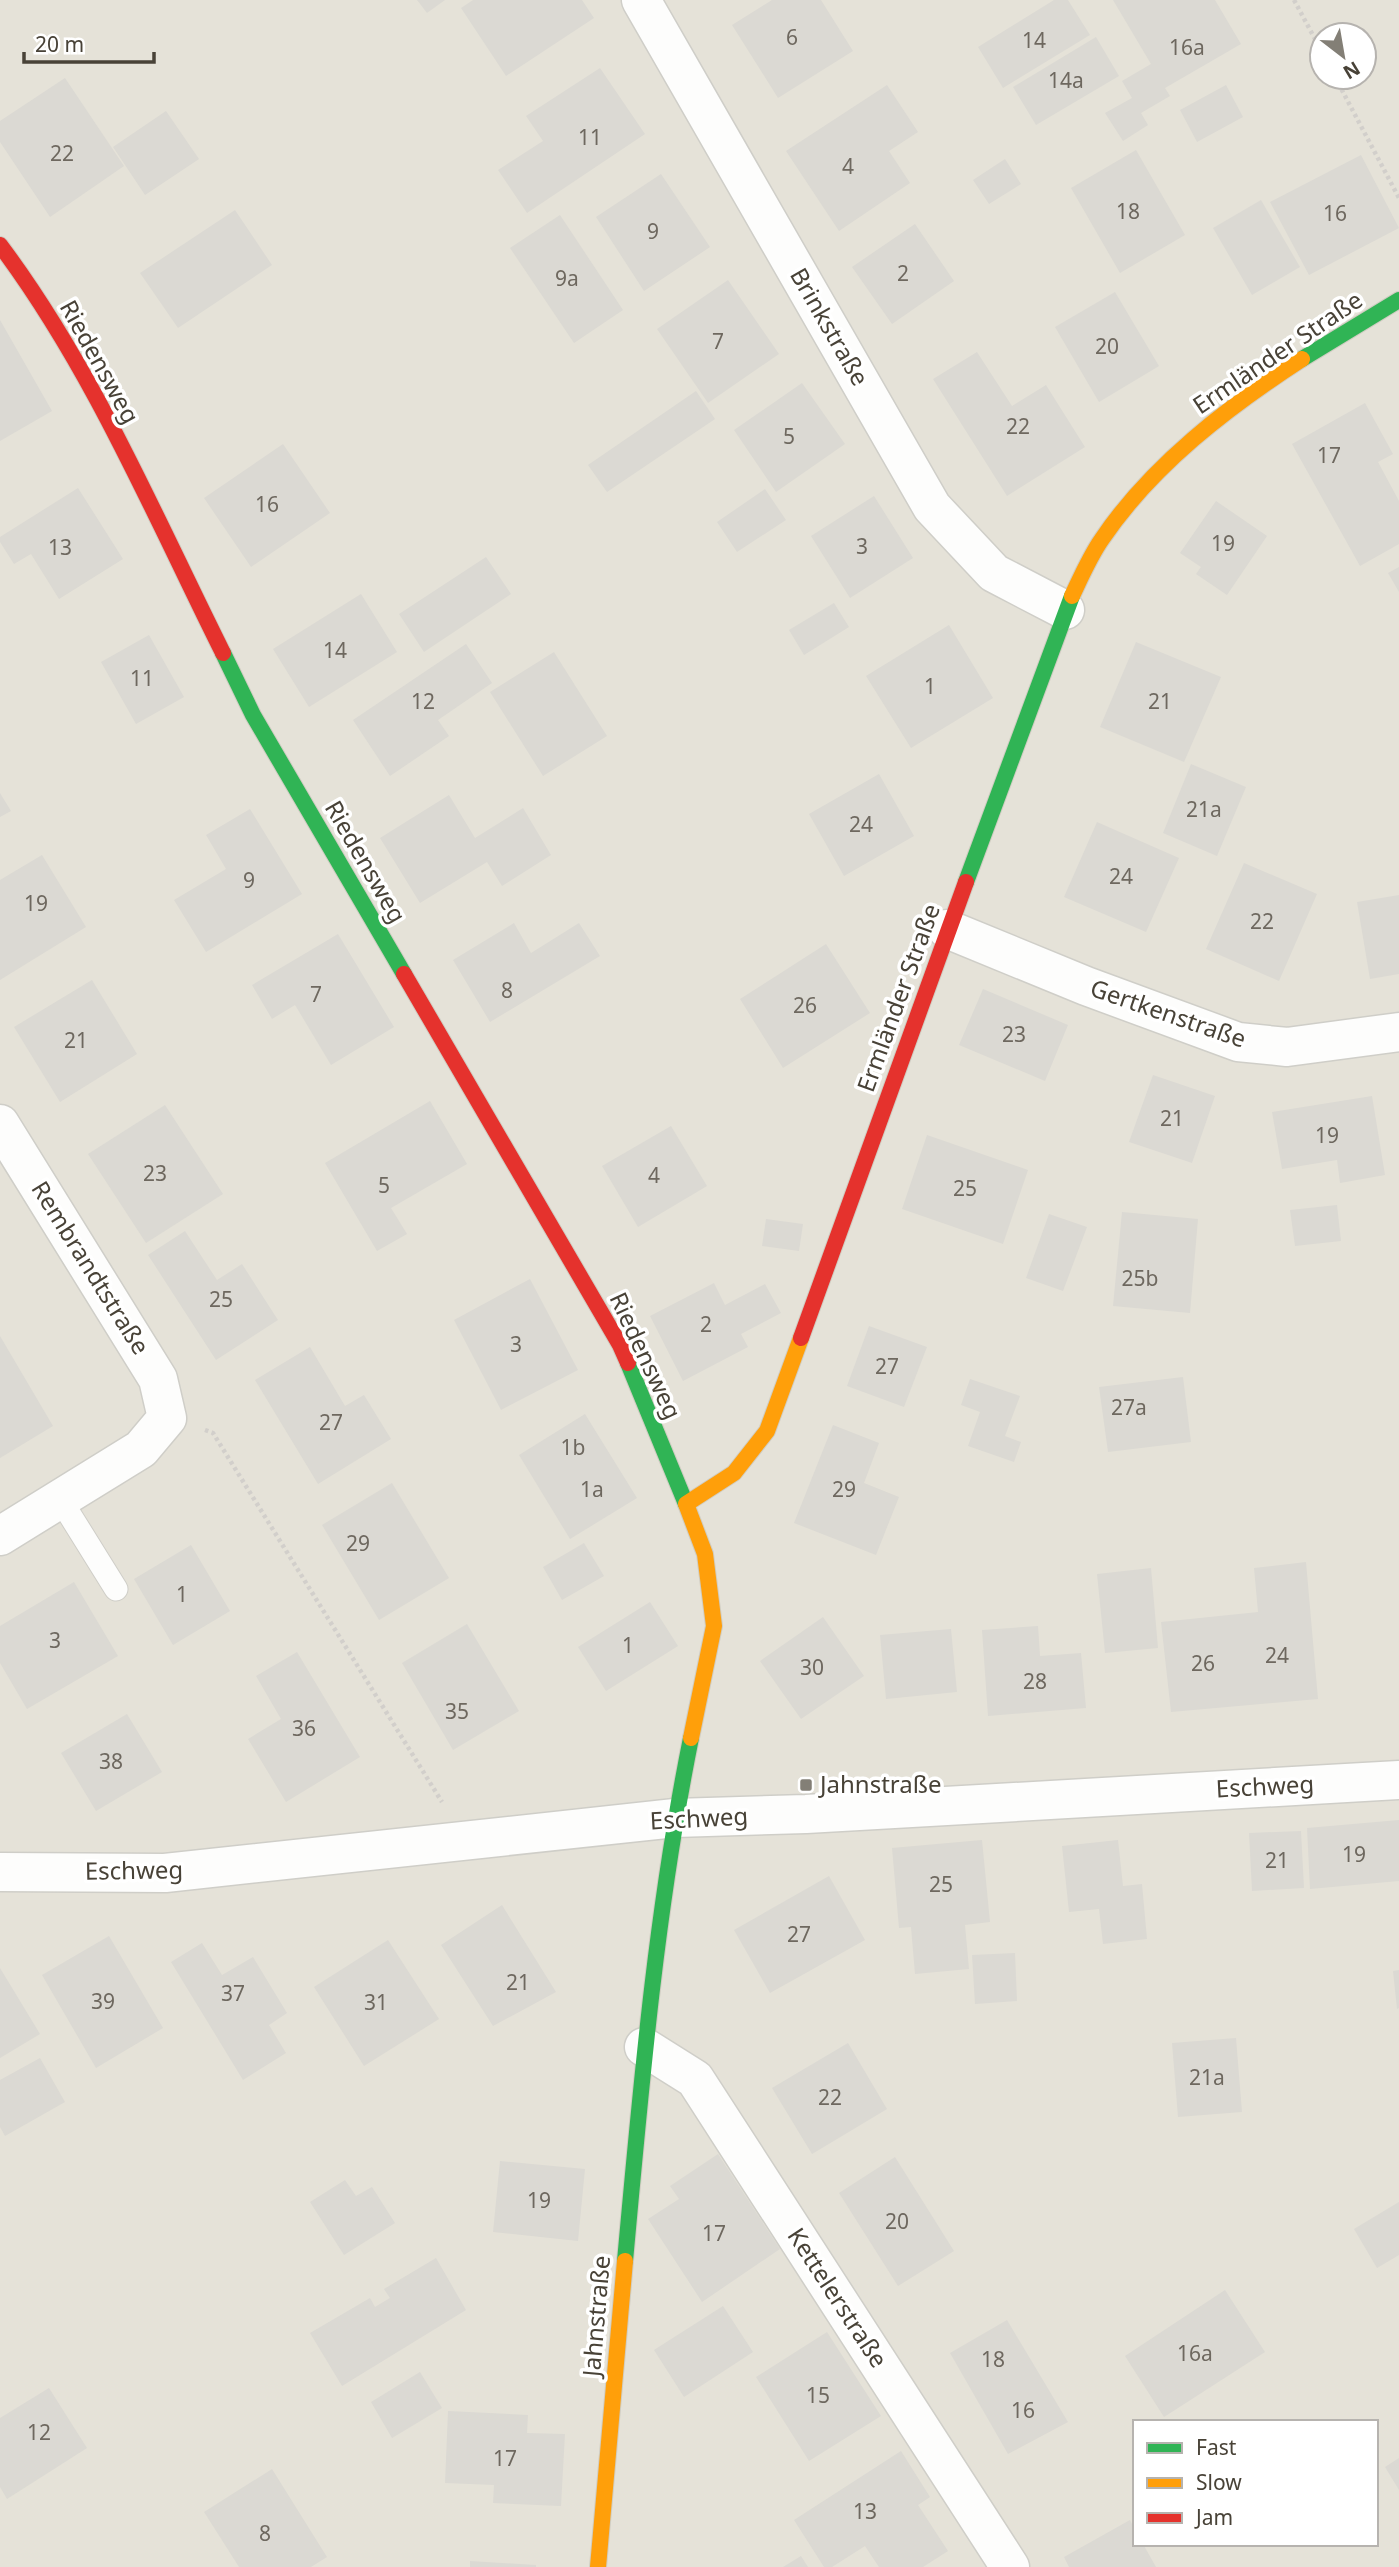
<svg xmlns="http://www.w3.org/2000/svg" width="1399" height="2567" font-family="'Noto Sans',sans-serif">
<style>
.residential{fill:#e5e2d8;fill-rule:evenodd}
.building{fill:#dbd9d3}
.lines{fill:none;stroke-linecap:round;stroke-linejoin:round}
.lane-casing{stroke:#cfcec8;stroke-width:25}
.street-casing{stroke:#cfcec8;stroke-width:41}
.fast-casing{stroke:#d0cdc2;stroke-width:18}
.slow-casing{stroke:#d0cdc2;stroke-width:18}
.jam-casing{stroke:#d0cdc2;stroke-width:18}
.path{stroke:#d2cfcb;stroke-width:4.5;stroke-dasharray:3.5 3.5;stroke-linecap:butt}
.lane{stroke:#fdfdfc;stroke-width:23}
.street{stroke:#fdfdfc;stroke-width:38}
.fast{stroke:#30b455;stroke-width:16}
.slow{stroke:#ff9f0a;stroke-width:16}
.jam{stroke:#e5322d;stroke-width:16}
.poi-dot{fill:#837f76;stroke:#fff;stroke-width:2.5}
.labels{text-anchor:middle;stroke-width:7;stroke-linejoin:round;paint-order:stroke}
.number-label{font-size:21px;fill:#6e685f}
.street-label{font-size:24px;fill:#484237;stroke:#fff}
.poi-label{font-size:24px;fill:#484237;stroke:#fff;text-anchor:start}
</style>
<rect width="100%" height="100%" fill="#f1f0eb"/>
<path class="residential" d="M0 0H1399V2567H0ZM1322 35H1364V77H1322ZM1135 2422H1376V2544H1135Z"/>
<g class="building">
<polygon points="417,0 445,0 427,13"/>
<polygon points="473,0 582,0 594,18 506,76 461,8"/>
<polygon points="772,0 821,0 853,51 778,98 732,25"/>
<polygon points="1054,0 1068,0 1090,35 1003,88 978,47"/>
<polygon points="1113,0 1215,0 1241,44 1165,88 1170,96 1141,113 1148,125 1123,141 1105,113 1132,98 1122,81 1151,64"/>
<polygon points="1096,37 1119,76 1036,125 1013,87"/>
<polygon points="600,68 645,134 527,213 498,170 543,141 526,116"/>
<polygon points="65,78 124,166 50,217 0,142 0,121"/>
<polygon points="887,85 918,132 889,151 910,183 839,231 786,151"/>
<polygon points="1226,85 1243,117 1197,142 1180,110"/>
<polygon points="166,111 199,159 145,195 113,147"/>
<polygon points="1136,150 1185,235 1120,273 1071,188"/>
<polygon points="1361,155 1399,228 1309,275 1270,202"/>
<polygon points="1005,159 1021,184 989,204 973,180"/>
<polygon points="661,174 710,247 644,291 596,217"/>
<polygon points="1261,200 1300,267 1252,295 1213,228"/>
<polygon points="235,210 272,265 178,328 140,273"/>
<polygon points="560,215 623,310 574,343 510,248"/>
<polygon points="915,224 954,281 892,324 852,267"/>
<polygon points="728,280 779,354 708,403 657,329"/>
<polygon points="1115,292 1159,366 1099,402 1055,327"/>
<polygon points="0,320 52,411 0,441"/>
<polygon points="977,352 1012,406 1046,385 1085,447 1007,496 933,379"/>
<polygon points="802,383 845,444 776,492 734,430"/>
<polygon points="696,391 715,419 607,492 588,465"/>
<polygon points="1365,403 1393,454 1378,462 1399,501 1399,544 1360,566 1292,444"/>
<polygon points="283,444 330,513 251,567 204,498"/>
<polygon points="78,488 123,559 59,599 31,554 14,564 0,542 0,537"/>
<polygon points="765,489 786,520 737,552 717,522"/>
<polygon points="874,496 913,558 850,598 811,536"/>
<polygon points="1216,501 1267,536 1227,595 1196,574 1201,567 1180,553"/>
<polygon points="486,557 511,594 424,652 399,614"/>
<polygon points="1399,567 1399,592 1388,573"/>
<polygon points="361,594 397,652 309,707 273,649"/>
<polygon points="834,603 849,627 804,655 789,630"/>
<polygon points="949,625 993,698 911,748 866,676"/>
<polygon points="149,635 184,697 136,724 101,662"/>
<polygon points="1136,642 1221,677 1184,762 1100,727"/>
<polygon points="466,644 492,683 438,720 449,736 390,776 353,720"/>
<polygon points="554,652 607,736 543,776 490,692"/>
<polygon points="1191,764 1246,787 1217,856 1163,833"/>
<polygon points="879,774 914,836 844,876 809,814"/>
<polygon points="0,793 11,811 0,817"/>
<polygon points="449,795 475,838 523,808 551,855 502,886 487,862 420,903 380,838"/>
<polygon points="250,809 302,894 206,952 174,900 226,869 206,835"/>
<polygon points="1097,822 1179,858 1146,932 1064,897"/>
<polygon points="42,855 86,927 0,980 0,880"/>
<polygon points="1244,863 1317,894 1279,981 1206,949"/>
<polygon points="1399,895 1399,974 1370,979 1357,902"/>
<polygon points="514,923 531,953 579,923 600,956 490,1022 453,960"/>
<polygon points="338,934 394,1027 331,1065 295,1005 272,1019 252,985"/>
<polygon points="826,944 870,1013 783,1068 740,999"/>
<polygon points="92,980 137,1054 60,1102 14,1027"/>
<polygon points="983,989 1068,1025 1045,1081 959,1045"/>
<polygon points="1153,1075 1215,1096 1192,1163 1129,1142"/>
<polygon points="1372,1096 1385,1175 1340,1183 1337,1160 1282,1169 1272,1112"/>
<polygon points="430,1101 467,1164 391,1208 407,1234 377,1251 325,1163"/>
<polygon points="165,1105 223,1194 146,1243 88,1154"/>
<polygon points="671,1126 707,1186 638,1227 602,1166"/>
<polygon points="927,1135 1028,1170 1003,1244 902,1209"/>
<polygon points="1337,1205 1341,1241 1295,1246 1290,1210"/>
<polygon points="1122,1212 1198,1219 1190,1313 1113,1306"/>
<polygon points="1049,1214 1087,1227 1063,1291 1026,1278"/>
<polygon points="766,1219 803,1224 799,1251 762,1246"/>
<polygon points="185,1231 217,1280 242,1264 278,1320 216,1360 148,1255"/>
<polygon points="530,1279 578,1370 501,1410 454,1320"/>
<polygon points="714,1283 725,1305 765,1284 781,1313 741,1334 748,1347 683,1381 650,1316"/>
<polygon points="869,1326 927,1347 904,1407 847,1386"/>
<polygon points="0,1336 53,1426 0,1458"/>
<polygon points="310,1347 345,1406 364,1395 391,1439 318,1484 255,1380"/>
<polygon points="1183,1377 1191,1442 1108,1452 1099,1387"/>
<polygon points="970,1379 1020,1396 1005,1436 1021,1442 1014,1462 968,1446 980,1412 961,1405"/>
<polygon points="585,1414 637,1498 570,1539 519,1455"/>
<polygon points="833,1425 879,1443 864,1483 899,1497 876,1555 794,1523"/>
<polygon points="392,1483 449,1578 379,1620 322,1525"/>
<polygon points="584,1543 604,1576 562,1600 543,1567"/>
<polygon points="191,1545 230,1611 173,1645 134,1579"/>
<polygon points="1306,1562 1318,1699 1171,1712 1161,1622 1258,1612 1254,1568"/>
<polygon points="1151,1568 1158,1648 1105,1653 1097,1574"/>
<polygon points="74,1582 118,1656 27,1709 0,1663 0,1626"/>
<polygon points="650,1602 678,1646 606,1691 578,1647"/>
<polygon points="823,1617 864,1676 801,1719 760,1661"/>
<polygon points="467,1624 519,1711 453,1750 402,1663"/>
<polygon points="1038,1626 1040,1656 1081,1653 1086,1708 988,1716 982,1630"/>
<polygon points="951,1629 957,1692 886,1699 880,1635"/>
<polygon points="297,1652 360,1757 286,1802 248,1739 281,1719 256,1676"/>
<polygon points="127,1714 162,1772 96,1811 61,1753"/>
<polygon points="1399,1820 1399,1881 1310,1889 1307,1828"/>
<polygon points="1301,1831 1304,1888 1252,1891 1249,1833"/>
<polygon points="982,1840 990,1922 965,1925 969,1969 915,1974 911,1927 899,1928 892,1848"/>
<polygon points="1118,1840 1123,1886 1142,1884 1147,1939 1103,1944 1099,1909 1069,1912 1062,1846"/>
<polygon points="829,1876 865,1940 770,1993 734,1930"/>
<polygon points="502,1905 556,1992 493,2026 441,1945"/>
<polygon points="109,1936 163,2028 96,2068 42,1975"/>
<polygon points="388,1940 439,2019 364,2066 314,1987"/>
<polygon points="202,1943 222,1975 253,1957 287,2013 269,2025 286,2053 243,2080 171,1962"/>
<polygon points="1015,1953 1017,2001 975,2004 972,1955"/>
<polygon points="0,1968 40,2034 0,2058"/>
<polygon points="1399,1970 1399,2008 1397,2009 1393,1971"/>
<polygon points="1236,2038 1242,2112 1178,2117 1172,2043"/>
<polygon points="848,2043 887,2109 812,2154 772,2088"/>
<polygon points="40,2058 65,2102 5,2136 0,2127 0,2080"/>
<polygon points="718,2154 780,2249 702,2302 648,2219 679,2199 670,2186"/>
<polygon points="895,2157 954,2251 898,2286 839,2193"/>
<polygon points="500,2161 585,2169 578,2241 493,2232"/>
<polygon points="345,2180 356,2196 372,2187 395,2223 344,2255 310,2202"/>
<polygon points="1399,2202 1399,2255 1377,2268 1354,2229"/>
<polygon points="436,2258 466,2310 342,2386 310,2333 370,2298 375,2307 390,2298 384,2289"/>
<polygon points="1225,2290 1265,2352 1164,2417 1125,2356"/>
<polygon points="723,2306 753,2352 684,2397 654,2350"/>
<polygon points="1007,2320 1068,2422 1008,2454 950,2353"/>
<polygon points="827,2332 881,2416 809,2461 756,2377"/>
<polygon points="420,2372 442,2408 392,2438 371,2402"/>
<polygon points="49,2388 87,2448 7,2499 0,2487 0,2418"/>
<polygon points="448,2411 528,2415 527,2433 565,2434 561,2506 493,2503 494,2485 445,2483"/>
<polygon points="901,2451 930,2497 918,2505 948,2551 923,2567 879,2567 865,2546 832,2567 824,2567 794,2520"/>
<polygon points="1399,2458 1399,2490 1385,2467"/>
<polygon points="272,2469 327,2557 311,2567 239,2567 204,2512"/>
<polygon points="1130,2520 1135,2530 1135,2544 1143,2544 1156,2567 1069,2567 1064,2557"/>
<polygon points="801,2556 808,2567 783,2567"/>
<polygon points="470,2561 536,2565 536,2567 470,2567"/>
</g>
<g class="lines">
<g class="lane-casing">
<polyline id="lane" points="60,1499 116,1589"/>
</g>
<g class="street-casing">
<g id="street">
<polyline points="641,0 932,507 994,573 1065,610"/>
<polyline points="947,929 1086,986 1238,1042 1287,1047 1399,1032"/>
<polyline points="0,1124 158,1379 167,1418 141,1449 0,1536"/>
<polyline points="0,1872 165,1873 675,1818 806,1814 1399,1780"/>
<polyline points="644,2047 695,2079 1010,2567"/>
</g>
</g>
<g class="fast-casing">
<g id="fast">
<polyline points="1302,359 1399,300"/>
<polyline points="223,653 253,715 404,974"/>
<polyline points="966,882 1072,596"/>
<polyline points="628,1363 686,1504"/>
<path d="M625 2261C641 2086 656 1911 691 1738"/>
</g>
</g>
<g class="slow-casing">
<g id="slow">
<path d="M1072 596C1081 577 1090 556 1102 539 1152 465 1228 407 1302 359"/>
<polyline points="691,1738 714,1626 705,1554 686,1504 734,1473 767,1431 801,1338"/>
<polyline points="598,2567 625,2261"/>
</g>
</g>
<g class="jam-casing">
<g id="jam">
<path d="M0 245C93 369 154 515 223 653"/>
<polyline points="404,974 620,1345 628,1363"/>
<polyline points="801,1338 966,882"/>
</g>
</g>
<g class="path">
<polyline points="1294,0 1322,52"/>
<polyline points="1335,77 1399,198"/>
<polyline points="205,1430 213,1433 442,1802"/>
</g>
<use href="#lane" class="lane"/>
<use href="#street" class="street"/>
<use href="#fast" class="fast"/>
<use href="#slow" class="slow"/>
<use href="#jam" class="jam"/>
</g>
<rect class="poi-dot" x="799" y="1778" width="14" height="14" rx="3.5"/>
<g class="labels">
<g class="number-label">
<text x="792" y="45">6</text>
<text x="1034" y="48">14</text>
<text x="1187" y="55">16a</text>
<text x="1066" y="88">14a</text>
<text x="590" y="145">11</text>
<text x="62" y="161">22</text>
<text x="848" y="174">4</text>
<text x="1128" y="219">18</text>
<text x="1335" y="221">16</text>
<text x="653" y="239">9</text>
<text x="903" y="281">2</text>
<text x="567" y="286">9a</text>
<text x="718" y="349">7</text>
<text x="1107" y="354">20</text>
<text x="1018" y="434">22</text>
<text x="789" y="444">5</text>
<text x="1329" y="463">17</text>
<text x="267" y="512">16</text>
<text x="1223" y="551">19</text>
<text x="862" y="554">3</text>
<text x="60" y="555">13</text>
<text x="335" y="658">14</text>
<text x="142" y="686">11</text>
<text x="930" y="694">1</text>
<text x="423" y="709">12</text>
<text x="1160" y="709">21</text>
<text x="1204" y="817">21a</text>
<text x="861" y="832">24</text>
<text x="1121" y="884">24</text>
<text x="249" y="888">9</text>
<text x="36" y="911">19</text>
<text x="1262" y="929">22</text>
<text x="507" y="998">8</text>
<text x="316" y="1002">7</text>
<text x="805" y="1013">26</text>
<text x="1014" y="1042">23</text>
<text x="76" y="1048">21</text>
<text x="1172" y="1126">21</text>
<text x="1327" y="1143">19</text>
<text x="155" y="1181">23</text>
<text x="654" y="1183">4</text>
<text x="384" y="1193">5</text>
<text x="965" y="1196">25</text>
<text x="1140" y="1286">25b</text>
<text x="221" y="1307">25</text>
<text x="706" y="1332">2</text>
<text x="516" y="1352">3</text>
<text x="887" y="1374">27</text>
<text x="1129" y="1415">27a</text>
<text x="331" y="1430">27</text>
<text x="573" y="1455">1b</text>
<text x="592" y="1497">1a</text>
<text x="844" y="1497">29</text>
<text x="358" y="1551">29</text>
<text x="182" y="1602">1</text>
<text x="55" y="1648">3</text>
<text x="628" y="1653">1</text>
<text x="1277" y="1663">24</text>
<text x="1203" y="1671">26</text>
<text x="812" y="1675">30</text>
<text x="1035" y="1689">28</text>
<text x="457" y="1719">35</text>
<text x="304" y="1736">36</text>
<text x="111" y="1769">38</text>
<text x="1354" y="1862">19</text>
<text x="1277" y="1868">21</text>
<text x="941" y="1892">25</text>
<text x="799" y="1942">27</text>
<text x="518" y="1990">21</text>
<text x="233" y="2001">37</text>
<text x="103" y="2009">39</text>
<text x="376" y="2010">31</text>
<text x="1207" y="2085">21a</text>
<text x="830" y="2105">22</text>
<text x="539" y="2208">19</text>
<text x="897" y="2229">20</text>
<text x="714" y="2241">17</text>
<text x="1195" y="2361">16a</text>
<text x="993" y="2367">18</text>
<text x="818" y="2403">15</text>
<text x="1023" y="2418">16</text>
<text x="39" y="2440">12</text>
<text x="505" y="2466">17</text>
<text x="865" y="2519">13</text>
<text x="265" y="2541">8</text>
</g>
<g class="street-label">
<text transform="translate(829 327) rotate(60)" y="8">Brinkstraße</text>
<text transform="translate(1278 353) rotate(-34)" y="8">Ermländer Straße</text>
<text transform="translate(99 362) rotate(61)" y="8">Riedensweg</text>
<text transform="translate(365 862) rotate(60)" y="8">Riedensweg</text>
<text transform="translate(899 998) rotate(-70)" y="8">Ermländer Straße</text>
<text transform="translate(1168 1014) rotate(19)" y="8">Gertkenstraße</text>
<text transform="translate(90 1268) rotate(58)" y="8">Rembrandtstraße</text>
<text transform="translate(645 1356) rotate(65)" y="8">Riedensweg</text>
<text transform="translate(1265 1787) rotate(-3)" y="8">Eschweg</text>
<text transform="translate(699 1819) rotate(-3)" y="8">Eschweg</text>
<text transform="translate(134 1871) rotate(-1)" y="8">Eschweg</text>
<text transform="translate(837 2298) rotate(57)" y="8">Kettelerstraße</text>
<text transform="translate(597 2316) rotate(-85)" y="8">Jahnstraße</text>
</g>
<g class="poi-label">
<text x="820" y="1793">Jahnstraße</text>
</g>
</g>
<rect x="1133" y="2420" width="245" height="126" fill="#ffffff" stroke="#b6b3af" stroke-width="2"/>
<rect x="1147" y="2443" width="35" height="10" fill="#30b455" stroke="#b6b3af" stroke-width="2"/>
<text x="1196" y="2455" font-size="21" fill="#484237">Fast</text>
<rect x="1147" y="2478" width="35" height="10" fill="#ff9f0a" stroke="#b6b3af" stroke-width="2"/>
<text x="1196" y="2490" font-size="21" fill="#484237">Slow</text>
<rect x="1147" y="2513" width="35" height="10" fill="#e5322d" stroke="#b6b3af" stroke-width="2"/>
<text x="1196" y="2525" font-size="21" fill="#484237">Jam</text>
<g transform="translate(1343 56) rotate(149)"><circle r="33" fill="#ffffff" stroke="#b6b3af" stroke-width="2"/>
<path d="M0-5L12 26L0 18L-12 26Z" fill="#837f76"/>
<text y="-10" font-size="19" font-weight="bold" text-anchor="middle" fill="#484237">N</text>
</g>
<path d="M24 52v10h130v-10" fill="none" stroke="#484237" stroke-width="3.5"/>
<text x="35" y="52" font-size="21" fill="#484237" stroke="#ffffff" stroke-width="5" paint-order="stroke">20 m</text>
</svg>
